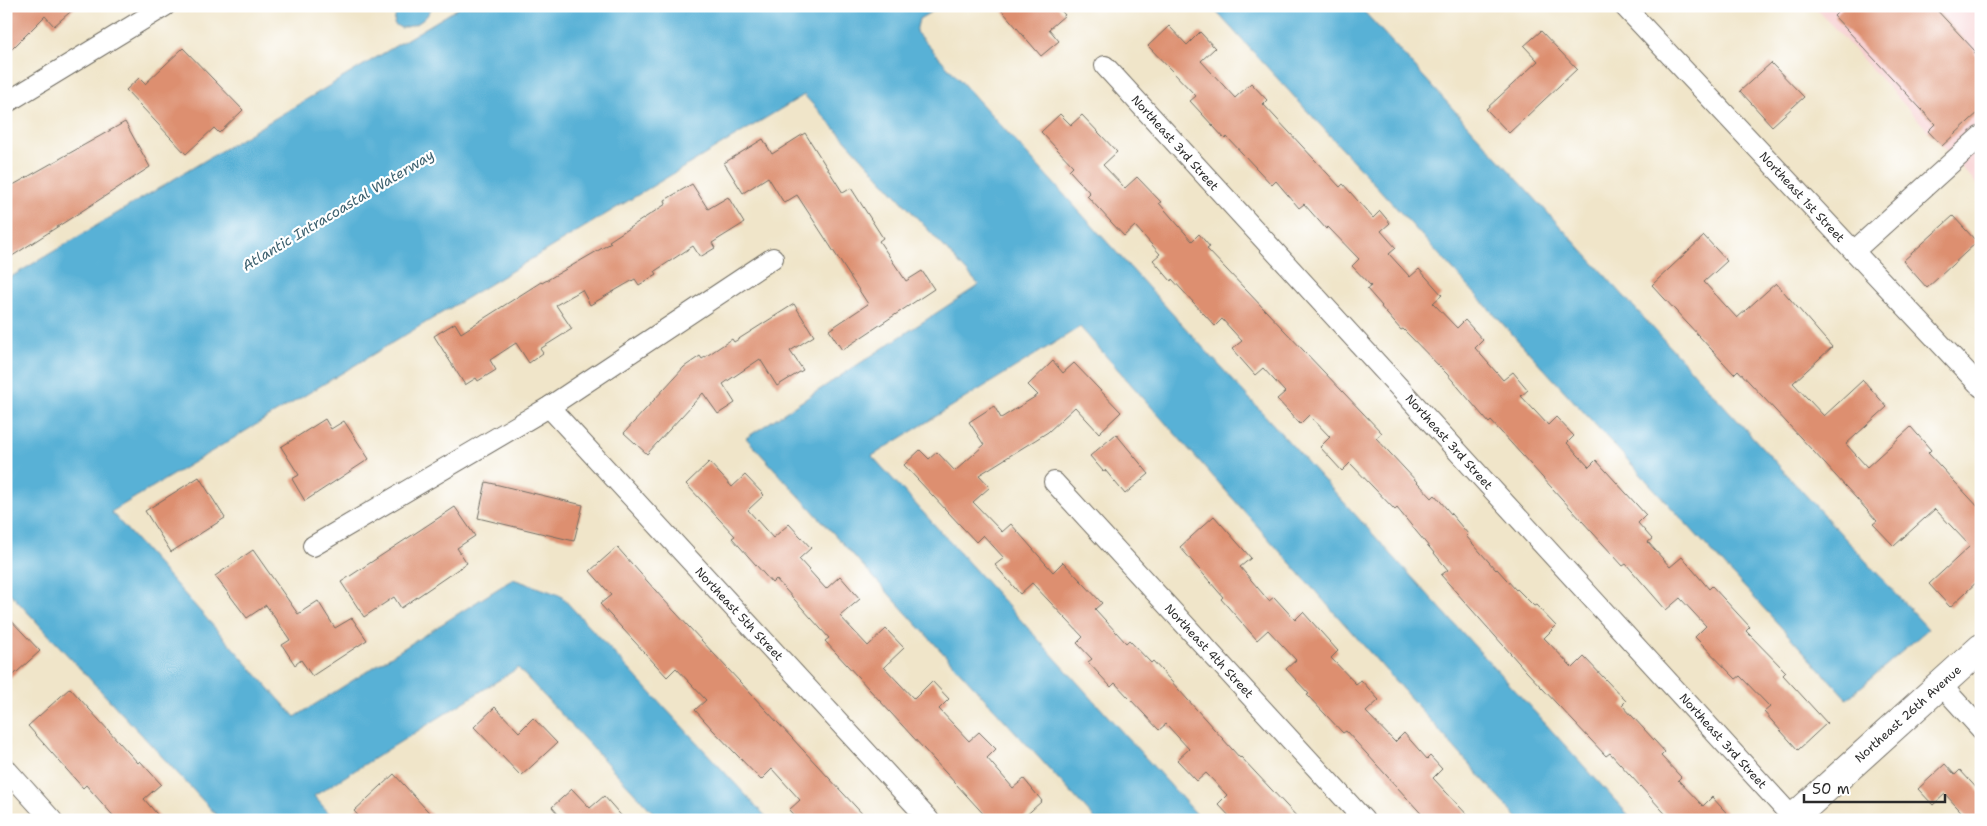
<svg xmlns="http://www.w3.org/2000/svg" width="1987" height="826" font-family="'Shantell Sans',sans-serif">
<style>
.built{fill:#f7cfd0}
.water{fill:#59b1d6;stroke:#426e80}
.building{fill:#dd8f70}
.lines{fill:none;stroke-linecap:round;stroke-linejoin:round}
.street-casing{stroke:#706c62;stroke-width:22}
.secondary-casing{stroke:#706c62;stroke-width:30}
.street{stroke:#fff;stroke-width:20}
.secondary{stroke:#fff;stroke-width:28}
.labels{text-anchor:middle;stroke-width:4.5;stroke-linejoin:round;paint-order:stroke}
.street-label{font-size:12px;fill:#2b2b2b;stroke:#fff}
.water-label{font-size:14px;font-style:italic;fill:#3d616f;stroke:#fff}
</style>
<rect width="100%" height="100%" fill="#fff"/>
<filter id="ink" filterUnits="userSpaceOnUse"><feTurbulence type="fractalNoise" baseFrequency=".02" numOctaves="2"/><feDisplacementMap in="SourceGraphic" scale="10" xChannelSelector="R" yChannelSelector="G"/><feConvolveMatrix kernelMatrix="1 2 1 2 8 2 1 2 1" color-interpolation-filters="sRGB"/></filter>
<filter id="wash" filterUnits="userSpaceOnUse"><feTurbulence type="fractalNoise" baseFrequency=".0096" numOctaves="4" result="noise"/><feDisplacementMap in="SourceGraphic" scale="20" xChannelSelector="R" yChannelSelector="G"/><feGaussianBlur stdDeviation="1.12" result="paint"/><feColorMatrix in="noise" values="0 0 0 0 0 0 0 0 0 0 0 0 0 0 0 0 0 1.4 0 .05"/><feComposite in="paint" operator="in"/></filter>
<g filter="url(#wash)">
<rect width="100%" height="100%" fill="#f0e5c9"/>
<polygon class="built" points="1814,6 1981,6 1981,189 1942,146"/>
<g class="water">
<path d="M397 6H432C427 21 415 26 401 28L394 24Z"/>
<polygon points="462,6 941,6 919,19 916,32 1633,820 1519,820 1080,327 872,456 1202,820 1096,820 746,438 979,285 804,95 111,512 295,717 513,579 560,595 769,820 660,820 518,668 314,796 335,820 221,820 6,589 6,280"/>
<polygon points="1211,6 1359,6 1928,629 1847,699"/>
</g>
<g id="blocks">
<g class="building">
<polygon points="6,6 77,6 54,26 45,16 6,55"/>
<polygon points="998,6 1057,6 1065,15 1049,29 1059,41 1041,56"/>
<polygon points="1844,6 1933,6 1976,52 1974,53 1981,60 1981,110 1942,146 1928,131 1935,124 1834,16"/>
<polygon points="1169,26 1187,45 1200,32 1215,48 1201,61 1235,98 1251,83 1267,100 1263,104 1340,187 1343,184 1373,218 1380,211 1390,223 1381,231 1396,248 1389,254 1410,277 1419,269 1442,295 1433,303 1457,328 1465,320 1483,340 1475,348 1503,380 1513,372 1528,390 1521,396 1548,425 1556,417 1574,436 1567,443 1589,467 1596,460 1646,515 1638,523 1652,539 1648,542 1670,567 1682,557 1709,589 1712,586 1750,627 1746,631 1786,672 1783,675 1827,723 1798,750 1764,712 1770,707 1740,676 1736,679 1695,637 1706,626 1680,598 1666,610 1626,564 1623,566 1491,421 1489,423 1447,374 1403,329 1401,330 1381,307 1382,306 1367,289 1371,286 1352,266 1359,259 1328,227 1326,229 1304,204 1299,208 1276,181 1272,185 1227,137 1225,139 1190,101 1196,96 1148,46"/>
<polygon points="1541,31 1577,69 1509,133 1486,109 1538,61 1524,46"/>
<polygon points="183,48 243,110 219,133 214,128 186,154 126,90 139,78 145,84"/>
<polygon points="1771,63 1804,97 1772,126 1740,91"/>
<polygon points="1060,114 1071,125 1082,115 1117,152 1103,165 1125,188 1137,177 1161,202 1159,203 1192,241 1199,234 1210,247 1207,249 1382,433 1376,438 1432,498 1435,495 1468,534 1466,536 1496,570 1497,569 1516,590 1517,589 1534,606 1536,605 1556,626 1544,638 1573,668 1584,657 1626,701 1622,705 1665,752 1661,756 1681,777 1678,780 1703,806 1712,797 1733,820 1671,820 1610,753 1606,756 1526,671 1441,575 1448,570 1397,508 1395,510 1350,463 1342,471 1320,447 1330,437 1309,415 1300,424 1277,399 1285,392 1263,368 1255,375 1232,349 1242,341 1222,319 1215,326 1172,279 1171,281 1153,260 1160,254 1135,226 1124,236 1087,196 1090,193 1069,170 1073,166 1041,132"/>
<polygon points="125,122 150,167 6,260 6,189"/>
<polygon points="805,133 843,193 851,188 883,238 879,241 906,281 922,271 934,289 842,350 829,330 868,304 797,195 784,203 768,177 743,193 724,163 763,139 772,154"/>
<polygon points="692,184 708,209 728,197 744,223 712,243 715,248 700,257 693,246 655,271 657,274 639,285 635,279 590,305 582,290 556,305 572,329 540,349 543,353 529,363 516,343 490,360 496,370 478,381 476,378 465,385 434,336 455,323 461,333 541,282 542,283 611,243 609,241 666,204 665,200"/>
<polygon points="1953,216 1977,242 1927,288 1903,261"/>
<polygon points="1704,236 1727,261 1704,282 1737,318 1776,283 1832,347 1793,383 1824,416 1863,380 1887,407 1846,444 1867,467 1911,427 1931,450 1928,453 1981,510 1981,578 1950,607 1929,584 1970,546 1935,509 1894,546 1873,524 1877,521 1825,464 1738,370 1734,374 1652,285"/>
<polygon points="794,304 814,336 790,351 803,370 777,386 760,359 723,384 735,403 718,414 703,393 647,454 624,433 684,367 700,356 702,359 732,339 734,342"/>
<polygon points="1053,361 1063,373 1074,363 1121,412 1099,433 1075,407 1048,432 979,475 990,487 973,502 1002,532 1011,524 1053,572 1063,562 1102,603 1095,609 1126,643 1129,640 1151,663 1153,661 1240,758 1241,757 1300,820 1233,820 1218,804 1227,795 1206,773 1197,781 1177,760 1189,749 1166,724 1159,730 1115,683 1111,687 1088,662 1092,659 1077,643 1083,637 1032,583 1020,594 995,565 1004,558 983,535 976,542 904,465 920,450 929,459 937,452 955,471 984,445 969,422 994,406 1001,418 1038,395 1028,385"/>
<polygon points="325,419 331,429 344,421 369,459 305,501 292,479 299,475 281,447"/>
<polygon points="1116,434 1149,474 1125,494 1105,470 1103,471 1090,456"/>
<polygon points="709,462 732,487 745,475 764,495 748,510 773,538 789,524 811,548 799,559 826,589 840,576 860,599 840,616 868,646 886,629 904,648 884,667 914,699 932,681 949,699 939,709 969,741 979,732 996,749 987,758 1013,788 1024,779 1042,801 1021,820 989,820 825,641 829,638 776,579 772,583 732,538 735,536 686,484"/>
<polygon points="199,477 225,518 171,552 145,511"/>
<polygon points="486,482 583,505 574,541 478,518"/>
<polygon points="455,507 475,536 457,548 467,563 401,608 394,597 364,617 341,582"/>
<polygon points="1214,516 1251,558 1240,567 1269,601 1274,597 1295,620 1303,612 1338,651 1331,658 1356,684 1361,680 1379,700 1366,712 1395,742 1404,733 1427,759 1430,756 1442,769 1433,778 1472,820 1427,820 1346,731 1343,733 1307,695 1309,694 1286,669 1296,660 1268,630 1257,640 1221,599 1223,597 1180,547"/>
<polygon points="617,547 663,599 868,820 798,820 789,810 800,800 772,769 761,780 713,730 695,710 706,700 676,668 667,677 600,604 611,595 590,571"/>
<polygon points="253,550 298,614 318,601 335,628 352,618 367,640 312,676 301,660 295,665 282,645 290,640 266,605 247,618 215,576"/>
<polygon points="6,615 40,651 6,682"/>
<polygon points="70,688 138,763 140,761 161,784 144,799 162,820 117,820 86,785 83,788 28,726"/>
<polygon points="495,707 519,732 533,718 557,743 521,776 474,727"/>
<polygon points="1945,764 1955,775 1960,770 1981,793 1981,820 1969,820 1945,794 1933,805 1918,789"/>
<polygon points="394,774 436,820 362,820 354,811"/>
<polygon points="572,789 590,808 604,796 625,820 563,820 552,807"/>
</g>
</g>
</g>
<g filter="url(#ink)">
<use href="#blocks" fill-opacity="0" stroke="#706c62" stroke-width="1"/>
<g class="lines">
<g class="street-casing">
<g id="street">
<polyline points="1624,6 1981,387"/>
<polyline points="1105,66 1793,818"/>
<polyline points="6,103 165,6"/>
<polyline points="1854,251 1981,136"/>
<polyline points="549,407 929,820"/>
<polyline points="1054,482 1364,820"/>
<polyline points="313,546 549,407 773,258"/>
<polyline points="1941,685 1981,729"/>
<polyline points="6,769 52,820"/>
</g>
</g>
<g class="secondary-casing">
<polyline id="secondary" points="1791,820 1981,648"/>
</g>
<use href="#street" class="street"/>
<use href="#secondary" class="secondary"/>
</g>
</g>
<g class="labels">
<g class="street-label">
<text transform="translate(1175 143) rotate(48)" y="4">Northeast 3rd Street</text>
<text transform="translate(1802 197) rotate(47)" y="4">Northeast 1st Street</text>
<text transform="translate(1449 442) rotate(48)" y="4">Northeast 3rd Street</text>
<text transform="translate(739 614) rotate(47)" y="4">Northeast 5th Street</text>
<text transform="translate(1209 651) rotate(47)" y="4">Northeast 4th Street</text>
<text transform="translate(1908 714) rotate(-42)" y="4">Northeast 26th Avenue</text>
<text transform="translate(1723 741) rotate(48)" y="4">Northeast 3rd Street</text>
</g>
<g class="water-label">
<text transform="translate(338 210) rotate(-31)" y="5">Atlantic Intracoastal Waterway</text>
</g>
</g>
<rect width="1987" height="826" fill="none" stroke="#fff" stroke-width="25"/>
<path d="M1804 794v8h141v-8" fill="none" stroke="#2b2b2b" stroke-width="2.5"/>
<text x="1812" y="794" font-size="15" fill="#2b2b2b" stroke="#ffffff" stroke-width="4" paint-order="stroke">50 m</text>
</svg>
